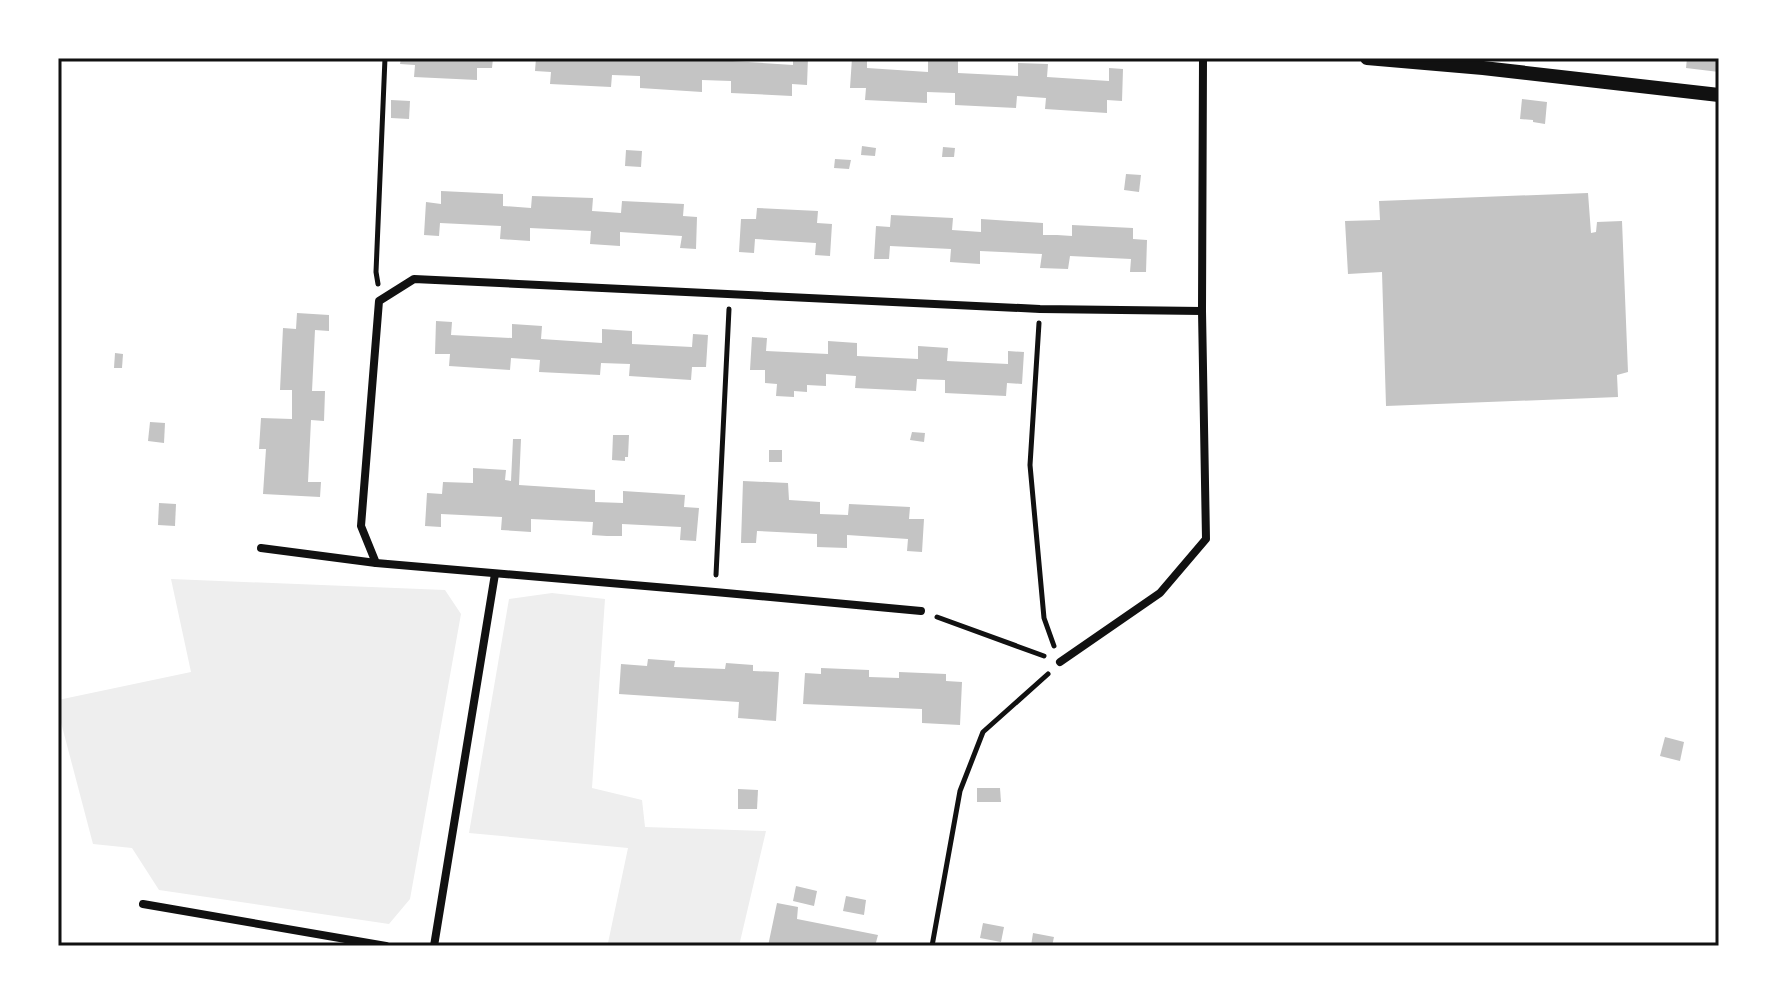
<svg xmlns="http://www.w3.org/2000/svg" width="1777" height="1004" font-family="Figtree,sans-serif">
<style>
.green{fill:#eee}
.building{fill:#c4c4c4}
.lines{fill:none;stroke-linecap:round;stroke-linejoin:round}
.path{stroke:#111;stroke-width:5}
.minor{stroke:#111;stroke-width:8}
.tertiary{stroke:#111;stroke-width:14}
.neatline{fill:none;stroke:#111;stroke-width:3}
</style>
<rect width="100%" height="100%" fill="#fff"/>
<g class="green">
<polygon points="171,579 445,590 461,614 410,899 389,924 159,890 132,848 93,844 58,711 58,700 191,672"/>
<polygon points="552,593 605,599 592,788 642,800 645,827 766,831 739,946 619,946 608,943 628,848 469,833 509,599"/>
</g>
<g class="building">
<polygon points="401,58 493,58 492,68 477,68 477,80 414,77 415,65 400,64"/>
<polygon points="536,58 668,58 703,60 703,58 732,58 732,61 793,65 793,58 808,58 807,85 792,84 792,96 731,93 731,81 702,80 702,92 640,88 640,76 612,75 611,87 550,84 551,72 535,71"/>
<polygon points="852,58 867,58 867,68 928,72 928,58 958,60 958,73 1018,76 1018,63 1048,64 1047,77 1109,81 1109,68 1123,69 1122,101 1107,100 1107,113 1045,109 1046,98 1017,96 1016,108 955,105 955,93 927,92 927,103 865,100 866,88 850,88"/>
<polygon points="1687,58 1719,58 1719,72 1686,68"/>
<polygon points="1522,99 1547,102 1545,124 1533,122 1533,120 1520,119"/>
<polygon points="391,100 410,101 409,119 391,118"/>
<polygon points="862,146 876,148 875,156 861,155"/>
<polygon points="943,147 955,148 954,157 942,157"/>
<polygon points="626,150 642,151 641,167 625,166"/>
<polygon points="835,159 851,160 849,169 834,168"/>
<polygon points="1126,174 1141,175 1139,192 1124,190"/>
<polygon points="441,191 503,194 503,206 531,208 532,196 593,198 592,211 607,212 621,213 622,201 684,204 683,216 697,217 696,249 680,248 682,236 620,232 620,246 590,244 591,231 530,228 530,241 500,239 501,226 440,223 439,236 424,235 426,202 441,204"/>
<polygon points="1588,193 1591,233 1596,232 1597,222 1622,221 1628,372 1617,375 1618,397 1386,406 1382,272 1348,274 1345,221 1380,220 1379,201"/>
<polygon points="757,208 818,211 817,223 832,224 830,256 815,255 816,243 755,239 754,253 739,252 741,219 756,219"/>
<polygon points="891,215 953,218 952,230 981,232 981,219 1043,223 1043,235 1057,235 1072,236 1072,225 1133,228 1133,239 1147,240 1146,272 1130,272 1131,259 1070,256 1068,269 1040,268 1042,254 980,251 980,264 950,262 951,249 890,246 889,259 874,259 876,226 890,227"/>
<polygon points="297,313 329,315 329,331 315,330 312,391 325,391 324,421 311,420 308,482 321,482 320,497 263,494 266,449 259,449 261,418 292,419 292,390 280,390 283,328 296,329"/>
<polygon points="436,321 452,322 451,335 512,338 512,324 542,326 541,339 602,343 602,329 632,331 632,344 692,347 693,334 708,335 706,367 692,367 691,380 629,376 630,364 601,363 600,375 539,372 540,360 511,358 510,370 449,366 450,354 435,354"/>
<polygon points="752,337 767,338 766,351 828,354 828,341 857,343 857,356 918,359 918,346 948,348 947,361 1008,364 1008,351 1024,352 1022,384 1007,383 1006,396 945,393 945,380 917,379 916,391 855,388 856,376 826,374 826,386 807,385 807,392 794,391 794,397 776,396 777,384 765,383 765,370 750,370"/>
<polygon points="115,353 123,354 122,368 114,368"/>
<polygon points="150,422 165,423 164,443 148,441"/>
<polygon points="912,432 925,433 924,442 910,440"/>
<polygon points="613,435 629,435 628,457 625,457 625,461 612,460"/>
<polygon points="513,439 521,439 519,485 595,490 595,502 623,503 623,491 685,495 684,507 699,508 696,541 680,540 681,527 622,524 622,536 607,536 592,535 593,522 531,519 531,532 501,530 502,517 441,514 441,527 425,526 427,493 442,494 443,482 473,483 473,468 506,470 505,480 511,481"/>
<rect x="769" y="450" width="13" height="12"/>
<polygon points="743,481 788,483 789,500 820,502 820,514 848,515 849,504 910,507 909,519 924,519 922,552 907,551 908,539 847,535 847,548 817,547 817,534 757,531 756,543 741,543"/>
<polygon points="159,503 176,504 175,526 158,525"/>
<polygon points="648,659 675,661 674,667 725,669 726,663 753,665 753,671 779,672 776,721 738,718 739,702 619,694 621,664 647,666"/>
<polygon points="821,668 869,670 869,677 899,678 899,672 946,674 946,681 962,682 960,725 922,723 922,709 803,704 805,673 821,674"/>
<polygon points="1665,737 1684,742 1680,761 1660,756"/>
<polygon points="977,788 1000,788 1001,802 977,802"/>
<polygon points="738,789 758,790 757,809 738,809"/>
<polygon points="796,886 817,891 814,906 793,901"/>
<polygon points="846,896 866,900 864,915 843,911"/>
<polygon points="777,903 798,907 797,919 878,935 875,946 768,946"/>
<polygon points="983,923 1004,927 1001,942 980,938"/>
<polygon points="1033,933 1054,937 1052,946 1031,946"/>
</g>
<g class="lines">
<g class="path">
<polyline points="378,284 376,272 385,58"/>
<polyline points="1039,323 1030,465 1044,618 1054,646"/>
<polyline points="716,575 729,309"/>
<polyline points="937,617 1044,656"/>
<polyline points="932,946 960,791 983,732 1048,674"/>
</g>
<g class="minor">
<polyline points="261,548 376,563"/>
<polyline points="921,611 715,592 376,563 361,526 379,301 414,279 1040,309 1202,311"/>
<polyline points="1060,662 1160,593 1206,539 1202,311 1203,58"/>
<polyline points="143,904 386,946"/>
<polyline points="434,946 495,574"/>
</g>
<polyline class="tertiary" points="1367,58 1483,68 1719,95"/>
</g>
<rect width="1777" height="1004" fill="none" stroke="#ffffff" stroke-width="120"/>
<rect x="60" y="60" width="1657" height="884" class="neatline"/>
</svg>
